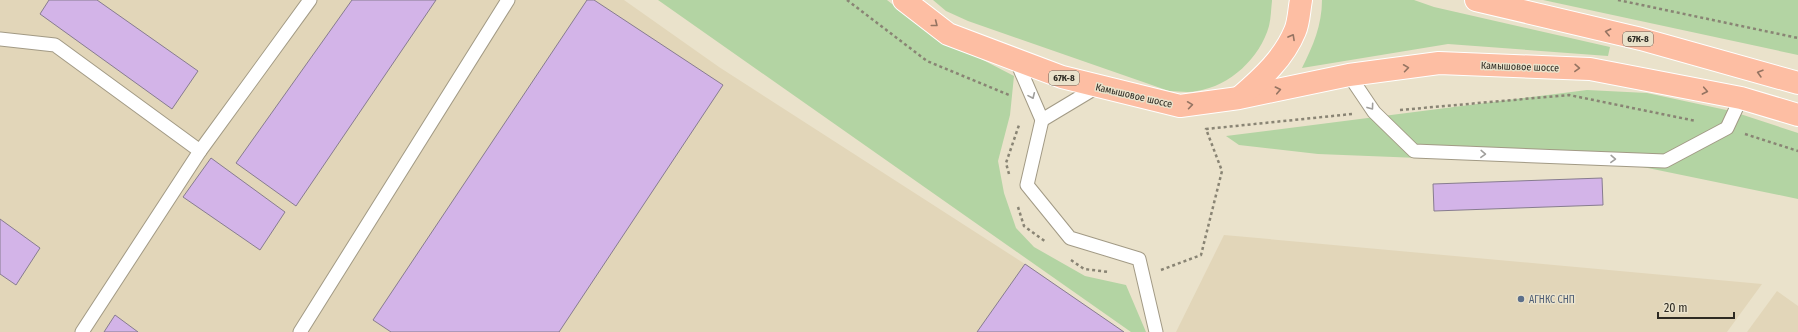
<svg xmlns="http://www.w3.org/2000/svg" width="1798" height="332" font-family="'Fira Sans Condensed',sans-serif">
<style>
.built{fill:#e2d6b9}
.green{fill:#b3d4a3}
.building{fill:#d3b4e8;stroke:#877c8f}
.lines{fill:none;stroke-linecap:round;stroke-linejoin:round}
.lane-casing{stroke:#a29a85;stroke-width:15}
.primary-casing{stroke:#fff;stroke-width:24}
.path{stroke:#898474;stroke-width:2.5;stroke-dasharray:3 3;stroke-linecap:butt}
.lane{stroke:#fff;stroke-width:13}
.primary{stroke:#fdbea3;stroke-width:22}
.oneway{stroke:#957462}
.oneway2{stroke:#a09f9c}
.service-dot{fill:#5c6f8a;stroke:#eae2cb;stroke-width:1.5}
.labels{text-anchor:middle;stroke-width:3;stroke-linejoin:round;paint-order:stroke}
.shield{fill:#eae2cb;stroke:#666155;stroke-width:1}
.shield-label{font-size:9px;font-weight:bold;fill:#2d2a22}
.street-label{font-size:10px;fill:#2d2a22;stroke:#eae2cb}
.service-label{font-size:10px;fill:#4e5e75;stroke:#eae2cb;text-anchor:start}
</style>
<rect width="100%" height="100%" fill="#eae2cb"/>
<g class="built">
<polygon points="0,0 624,0 719,67 1025,264 1124,332 0,332"/>
<polygon points="1224,235 1762,284 1727,332 1176,332"/>
<polygon points="1777,291 1798,306 1798,332 1747,332"/>
</g>
<g class="green">
<polygon points="658,0 887,0 925,30 1014,76 1010,115 998,161 1004,193 1016,228 1034,247 1085,276 1126,285 1146,332 1131,332"/>
<path d="M933 0H1272V1C1271 9 1271 18 1269 26 1260 58 1230 86 1197 91 1188 93 1178 91 1169 91L968 21 946 11Z"/>
<path d="M1322 0H1414L1434 7 1610 47 1608 56 1448 44 1302 68C1313 46 1322 25 1322 0Z"/>
<polygon points="1543,0 1798,0 1798,55"/>
<polygon points="1587,90 1647,93 1731,111 1798,133 1798,199 1643,167 1318,154 1239,145 1226,136"/>
</g>
<g class="building">
<polygon points="49,0 97,0 198,71 172,109 40,14"/>
<polygon points="352,0 436,0 296,206 236,163"/>
<polygon points="587,0 594,0 723,85 559,332 391,332 373,320"/>
<polygon points="211,158 285,212 260,250 183,197"/>
<polygon points="1602,178 1603,205 1434,211 1433,184"/>
<polygon points="0,219 40,248 16,285 0,274"/>
<polygon points="1025,264 1124,332 977,332"/>
<polygon points="115,315 138,332 104,332"/>
</g>
<g class="lines">
<g class="lane-casing">
<g id="lane">
<polyline points="0,39 55,45 200,151 310,0"/>
<polyline points="1016,60 1042,120 1097,87"/>
<polyline points="1349,75 1374,112 1414,151 1665,161 1727,128 1741,98"/>
<polyline points="1042,120 1027,185 1070,238 1139,259 1156,332"/>
<polyline points="82,332 200,151"/>
<polyline points="300,332 508,0"/>
</g>
</g>
<g class="primary-casing">
<g id="primary">
<polyline points="904,0 948,34 1062,77 1180,106 1239,98 1349,75 1439,63 1590,69 1741,98 1798,115"/>
<polyline points="1476,0 1641,39 1798,83"/>
<path d="M1240 97C1262 78 1284 58 1295 31 1299 22 1299 10 1301 0"/>
</g>
</g>
<g class="path">
<polyline points="847,0 927,61 1009,95"/>
<polyline points="1618,0 1798,38"/>
<polyline points="1400,110 1569,95 1696,121"/>
<polyline points="1745,134 1798,151"/>
<polyline points="1009,174 1006,163 1019,125"/>
<polyline points="1018,207 1024,226 1046,242"/>
<polyline points="1071,260 1084,269 1109,272"/>
<polyline points="1161,270 1201,255 1222,171 1206,129 1352,114"/>
</g>
<use href="#lane" class="lane"/>
<use href="#primary" class="primary"/>
</g>
<defs><path id="oneway-chevron" d="M-2-3.5L2.5 0L-2 3.5" fill="none" stroke-width="1.6" stroke-linecap="round" stroke-linejoin="round"/></defs>
<g class="oneway">
<use href="#oneway-chevron" transform="translate(935 24) rotate(38)"/>
<use href="#oneway-chevron" transform="translate(1608 32) rotate(-167)"/>
<use href="#oneway-chevron" transform="translate(1292 37) rotate(-61)"/>
<use href="#oneway-chevron" transform="translate(1406 68) rotate(-8)"/>
<use href="#oneway-chevron" transform="translate(1577 68) rotate(2)"/>
<use href="#oneway-chevron" transform="translate(1760 73) rotate(-164)"/>
<use href="#oneway-chevron" transform="translate(1278 90) rotate(-12)"/>
<use href="#oneway-chevron" transform="translate(1705 91) rotate(11)"/>
<use href="#oneway-chevron" transform="translate(1190 105) rotate(-8)"/>
</g>
<g class="oneway2">
<use href="#oneway-chevron" transform="translate(1032 96) rotate(66)"/>
<use href="#oneway-chevron" transform="translate(1371 107) rotate(54)"/>
<use href="#oneway-chevron" transform="translate(1483 154) rotate(2)"/>
<use href="#oneway-chevron" transform="translate(1613 159) rotate(2)"/>
</g>
<circle class="service-dot" cx="1521" cy="299" r="4"/>
<g class="labels">
<g class="shield">
<rect x="1623" y="32" width="30" height="14" rx="3"/>
<rect x="1049" y="71" width="30" height="14" rx="3"/>
</g>
<g class="shield-label">
<text x="1638" y="42">67К-8</text>
<text x="1064" y="81">67К-8</text>
</g>
<g class="street-label">
<text transform="translate(1520 66) rotate(2)" y="4">Камышовое шоссе</text>
<text transform="translate(1134 95) rotate(13)" y="4">Камышовое шоссе</text>
</g>
<g class="service-label">
<text x="1529" y="303">АГНКС СНП</text>
</g>
</g>
<path d="M1658 312v6h76v-6" fill="none" stroke="#2d2a22" stroke-width="2"/>
<text x="1664" y="312" font-size="12" fill="#2d2a22" stroke="#eae2cb" stroke-width="3" paint-order="stroke">20 m</text>
</svg>
